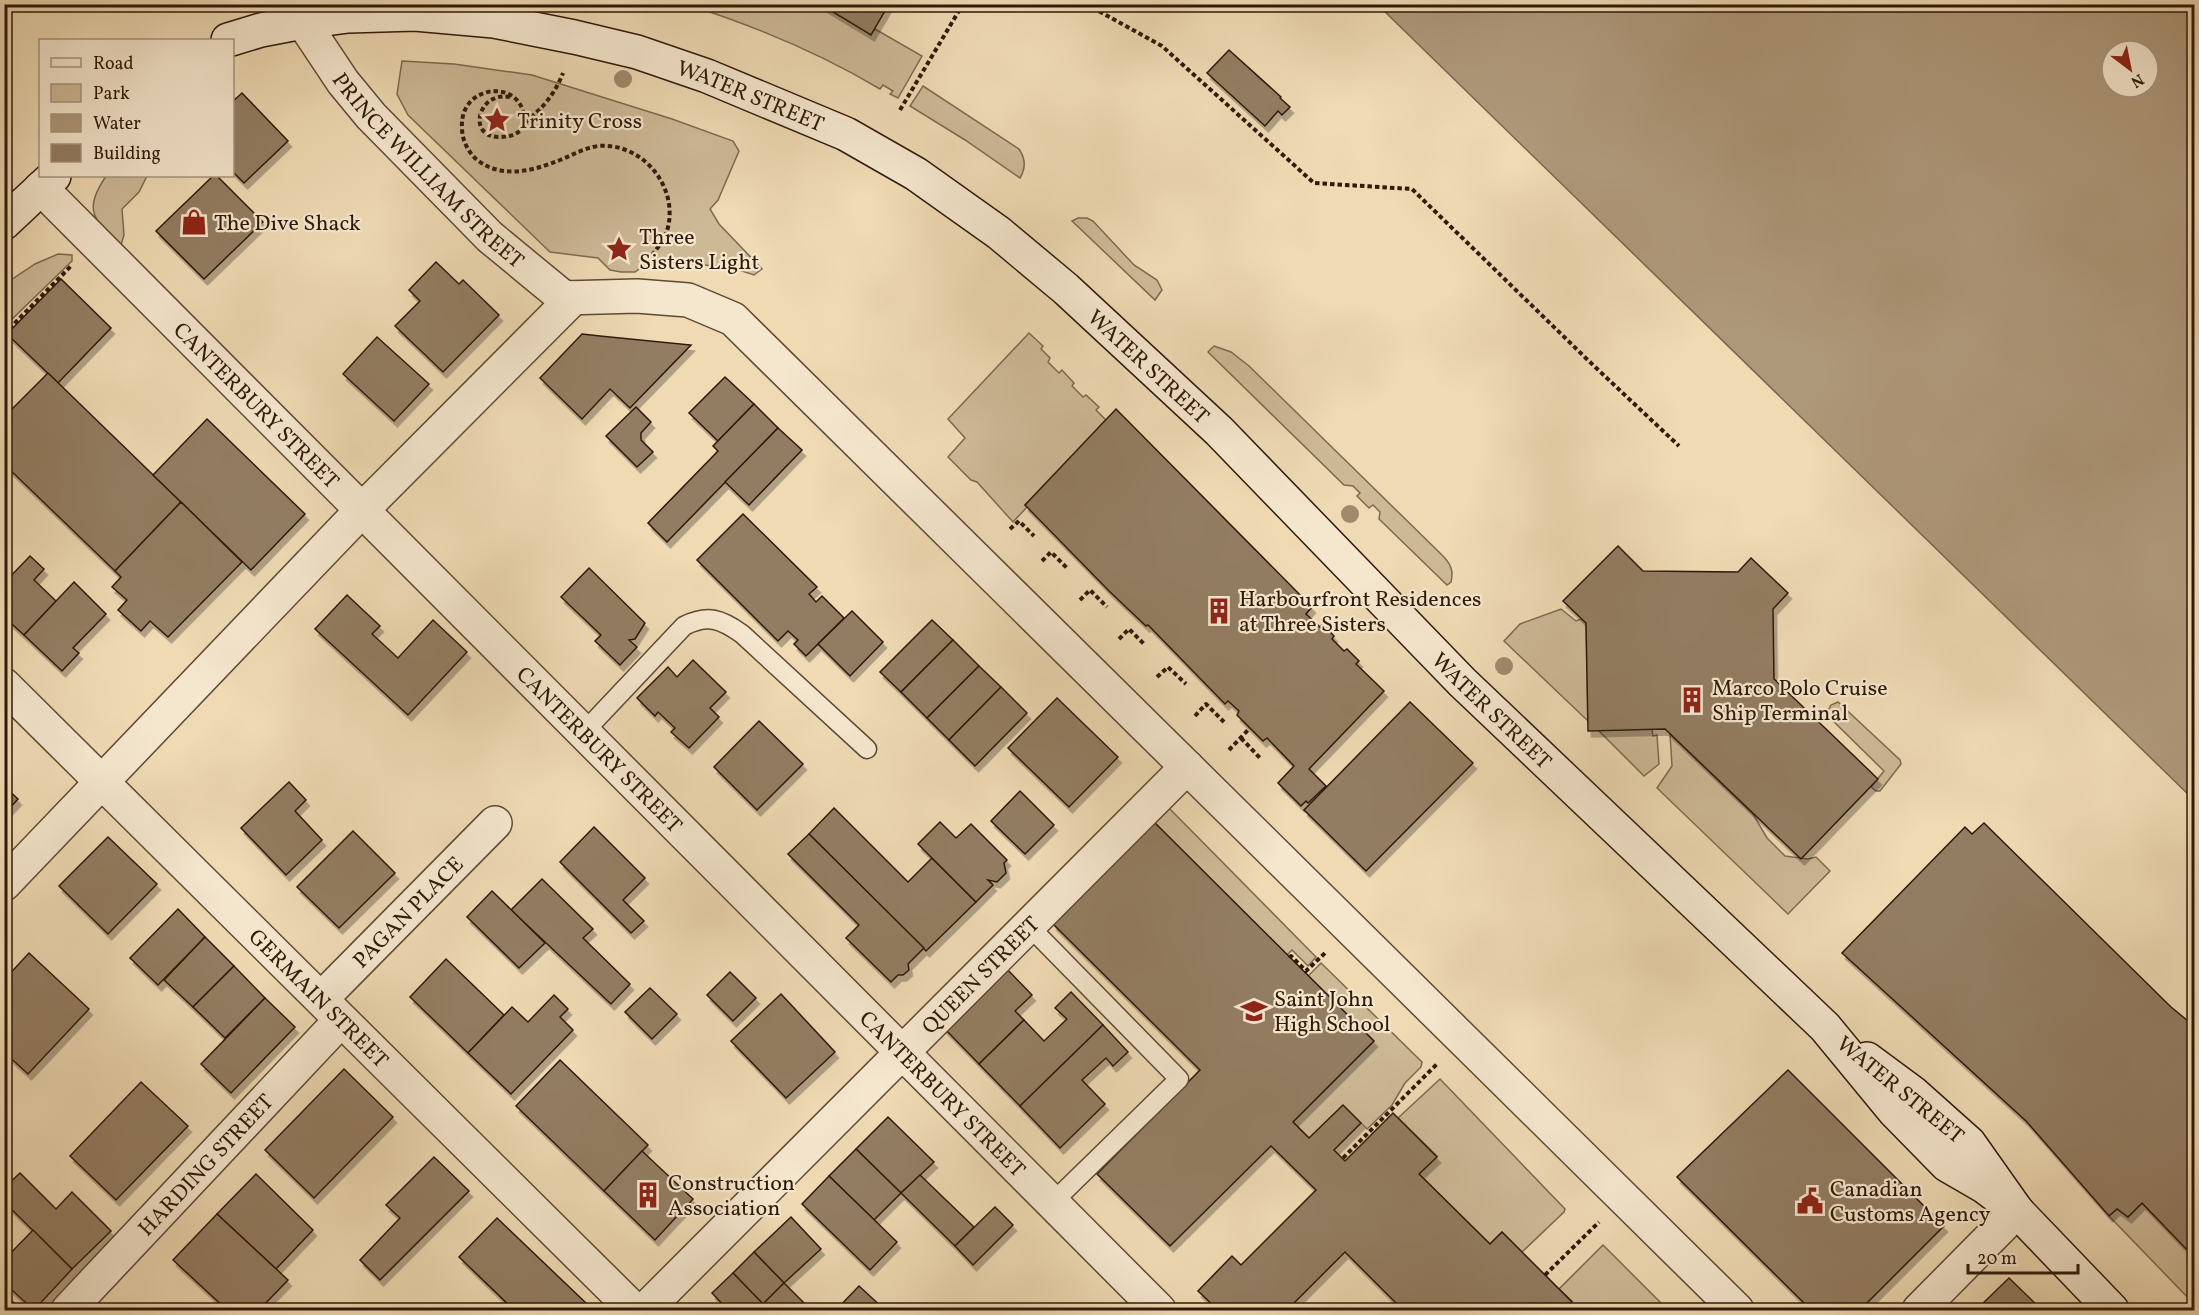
<svg xmlns="http://www.w3.org/2000/svg" width="2199" height="1315" font-family="Vollkorn,serif">
<style>
.green{fill:#ceb997;stroke:#7e6950;stroke-width:1.5}
.water{fill:#ae987a;stroke:#7b654d;stroke-width:1.5;fill-rule:evenodd}
.building{fill:#937d62;stroke:#2f1909;stroke-width:1.5;filter:url(#shadow)}
.lines{fill:none;stroke-linecap:round;stroke-linejoin:round}
.service-casing{stroke:#5f4934;stroke-width:21}
.minor-casing{stroke:#5f4934;stroke-width:36}
.tertiary-casing{stroke:#5f4934;stroke-width:36}
.secondary-casing{stroke:#2f1909;stroke-width:36}
.path{stroke:#2f1909;stroke-width:4;stroke-dasharray:4.5 3;stroke-linecap:butt}
.service{stroke:#f5e7ce;stroke-width:18}
.minor{stroke:#f5e7ce;stroke-width:33}
.tertiary{stroke:#f5e7ce;stroke-width:33}
.secondary{stroke:#f5e7ce;stroke-width:33}
.tree{fill:#a08a6e}
.labels{text-anchor:middle;stroke-width:4.5;stroke-linejoin:round;paint-order:stroke}
.street-label{font-size:22px;fill:#2f1909;stroke:#f5e7ce}
.poi-label{font-size:22px;fill:#2f1909;stroke:#f5e7ce;text-anchor:start}
</style>
<defs>
<filter id="shadow"><feDropShadow dx="3.5" dy="6" stdDeviation="0" flood-color="#0004"/></filter>
</defs>
<rect width="100%" height="100%" fill="#efdab4"/>
<filter id="stains"><feTurbulence type="fractalNoise" baseFrequency=".00333" numOctaves="4"/><feColorMatrix values="0 0 0 0 .2 0 0 0 0 .09 0 0 0 0 .02 0 0 0 .5 -.17"/></filter>
<radialGradient id="worn" r=".72"><stop offset=".6" stop-color="#630" stop-opacity="0"/><stop offset="1" stop-color="#630" stop-opacity=".3"/></radialGradient>
<g class="green">
<path d="M689 5H821L871 34 875 29 922 56 898 98 890 94 893 91 883 85 880 89C820 53 754 26 689 5Z"/>
<polygon points="402,61 454,64 532,75 672,119 733,141 739,151 718,200 710,209 719,224 762,269 754,275 730,267 650,261 635,272 621,272 610,270 598,258 550,252 408,115 397,94"/>
<path d="M923 86 1019 149C1026 159 1026 168 1020 178L965 140 910 106Z"/>
<path d="M106 176H147L139 192 122 209 124 235 121 245C93 219 83 211 106 176Z"/>
<polygon points="1078,218 1087,218 1093,221 1134,265 1157,280 1162,290 1155,300 1072,221"/>
<polygon points="58,254 72,255 72,261 10,321 5,323 5,284 35,264"/>
<polygon points="1029,333 1043,346 1041,349 1050,358 1048,362 1059,373 1062,370 1074,383 1072,386 1083,397 1086,395 1099,407 1096,410 1106,420 1025,505 1027,507 1013,522 977,482 971,480 948,457 965,438 948,419"/>
<path d="M1214 346 1231 352 1249 366 1442 555C1450 563 1454 570 1451 582L1447 585 1379 519 1380 512 1373 505 1369 508 1357 496 1360 493 1353 486 1344 485 1208 352Z"/>
<polygon points="1561,609 1576,621 1581,619 1586,623 1588,721 1504,641 1520,624"/>
<polygon points="1838,702 1900,760 1901,764 1880,791 1876,791 1871,787 1884,771 1826,714 1831,705"/>
<polygon points="1652,729 1653,736 1657,735 1659,764 1644,776 1598,730"/>
<polygon points="1670,734 1753,814 1767,838 1785,856 1808,859 1816,857 1830,871 1788,914 1657,788 1672,766"/>
<polygon points="1163,802 1316,957 1308,966 1292,950 1287,955 1154,822"/>
<polygon points="1321,963 1422,1062 1421,1067 1405,1083 1392,1105 1367,1129 1361,1123 1309,1138 1293,1122 1308,976"/>
<polygon points="1440,1079 1565,1209 1564,1212 1522,1252 1502,1232 1490,1244 1419,1174 1437,1156 1398,1118"/>
<polygon points="2142,1203 2194,1257 2194,1304 2109,1216 2117,1209 2128,1217"/>
<polygon points="1603,1245 1668,1310 1563,1310 1572,1301 1559,1289"/>
</g>
<path class="water" d="M1378 5H2194V800ZM2112 51H2148V87H2112Z"/>
<g class="building">
<polygon points="820,4 889,4 871,35"/>
<polygon points="1229,50 1281,97 1280,98 1290,107 1282,115 1278,111 1265,126 1207,73"/>
<polygon points="242,93 288,141 244,183 232,171 232,102"/>
<polygon points="213,176 217,176 263,222 204,279 156,231"/>
<polygon points="436,262 459,284 463,280 499,315 443,372 395,326 420,301 409,290"/>
<polygon points="61,279 111,328 58,383 7,334"/>
<polygon points="582,334 600,336 691,345 630,408 610,389 582,419 540,378"/>
<polygon points="377,337 429,384 394,421 343,374"/>
<polygon points="48,373 181,502 115,571 4,464 4,417"/>
<polygon points="725,377 754,404 718,441 689,413"/>
<polygon points="754,404 778,428 667,542 648,523 718,451 713,446"/>
<polygon points="636,407 651,422 641,433 641,440 653,452 637,467 606,436"/>
<polygon points="1116,409 1312,607 1306,614 1320,627 1323,624 1334,636 1332,639 1344,651 1347,649 1359,661 1356,664 1384,691 1309,769 1326,786 1308,803 1306,801 1301,806 1278,783 1294,766 1267,738 1263,741 1237,715 1239,711 1228,701 1225,704 1148,625 1146,626 1109,591 1025,505"/>
<polygon points="207,419 305,514 251,570 153,475"/>
<polygon points="778,428 802,450 749,505 725,482"/>
<polygon points="181,502 242,562 168,637 150,621 141,631 118,610 127,600 112,587 121,577 115,571"/>
<polygon points="743,514 817,587 809,594 816,602 822,596 844,618 806,656 794,644 798,640 788,631 778,641 697,560"/>
<polygon points="1618,546 1643,571 1738,572 1751,558 1788,593 1773,609 1774,679 1878,779 1801,859 1665,729 1588,731 1586,623 1563,601"/>
<polygon points="30,556 44,569 34,580 56,601 24,635 4,617 4,583"/>
<polygon points="589,568 645,623 635,639 629,640 637,647 620,665 595,641 601,635 561,597"/>
<polygon points="74,582 106,614 73,648 79,653 62,671 24,635"/>
<polygon points="347,595 380,626 372,634 398,658 433,620 467,652 408,715 315,629"/>
<polygon points="852,611 883,642 850,676 818,644"/>
<polygon points="932,620 953,640 901,692 880,672"/>
<polygon points="953,640 979,666 927,718 901,692"/>
<polygon points="693,660 726,692 710,708 719,717 689,748 671,732 675,728 658,712 655,716 637,698 668,667 677,677"/>
<polygon points="979,666 1001,687 949,740 927,718"/>
<polygon points="1001,687 1027,713 975,766 949,740"/>
<polygon points="1057,698 1118,757 1069,807 1008,748"/>
<polygon points="1410,702 1473,763 1366,871 1304,810"/>
<polygon points="759,721 803,764 757,810 714,767"/>
<polygon points="289,782 306,800 295,811 322,840 286,875 241,828"/>
<polygon points="4,786 18,799 4,814"/>
<polygon points="1020,791 1054,825 1025,854 991,821"/>
<polygon points="834,808 908,882 932,858 976,902 926,951 809,834"/>
<polygon points="940,822 956,838 971,824 1007,860 1004,863 1006,873 997,882 988,880 993,885 976,902 918,844"/>
<polygon points="1154,822 1374,1041 1293,1122 1309,1138 1343,1105 1361,1123 1334,1150 1345,1161 1393,1113 1437,1157 1419,1174 1490,1244 1502,1232 1572,1302 1563,1310 1403,1310 1345,1252 1287,1310 1218,1310 1198,1291 1232,1256 1241,1265 1316,1190 1271,1146 1170,1246 1097,1174 1200,1070 1053,924"/>
<polygon points="1984,823 2171,1007 2194,1026 2194,1257 2142,1203 2128,1217 2117,1209 2109,1216 2026,1121 1842,953 1965,827 1972,834"/>
<polygon points="594,827 645,878 623,900 644,921 631,933 560,862"/>
<polygon points="353,831 395,873 339,928 297,887"/>
<polygon points="809,834 924,948 908,964 909,970 903,975 898,975 891,982 846,938 859,925 788,854"/>
<polygon points="108,837 157,884 108,934 59,886"/>
<polygon points="542,879 593,929 583,938 630,984 611,1004 511,910"/>
<polygon points="492,891 545,943 519,968 467,917"/>
<polygon points="178,909 205,937 158,985 130,958"/>
<polygon points="205,937 234,966 193,1007 164,980"/>
<polygon points="29,953 89,1009 28,1074 4,1052 4,980"/>
<polygon points="446,959 504,1015 468,1053 410,997"/>
<polygon points="234,966 265,998 225,1038 193,1007"/>
<polygon points="1005,967 1032,995 1015,1011 1024,1020 979,1064 943,1027"/>
<polygon points="730,972 756,998 733,1021 707,995"/>
<polygon points="650,988 677,1014 652,1039 625,1012"/>
<polygon points="1071,992 1103,1025 1020,1106 979,1064 1024,1020 1044,1041 1067,1019 1055,1008"/>
<polygon points="781,994 835,1052 786,1098 731,1041"/>
<polygon points="554,995 568,1009 560,1017 573,1030 511,1094 468,1053 512,1007 528,1022"/>
<polygon points="265,998 295,1027 231,1093 201,1064"/>
<polygon points="1103,1025 1128,1052 1113,1066 1106,1058 1082,1080 1105,1104 1060,1148 1020,1106"/>
<polygon points="560,1060 648,1145 604,1191 516,1106"/>
<polygon points="344,1069 393,1117 314,1198 265,1150"/>
<polygon points="1788,1070 1944,1226 1860,1310 1811,1310 1677,1177"/>
<polygon points="141,1082 188,1126 116,1200 70,1156"/>
<polygon points="888,1117 934,1162 901,1193 856,1149"/>
<polygon points="856,1149 901,1193 874,1220 829,1176"/>
<polygon points="642,1151 693,1199 655,1240 604,1191"/>
<polygon points="434,1157 469,1191 380,1280 360,1260 400,1218 386,1205"/>
<polygon points="20,1173 56,1209 72,1192 111,1231 72,1269 4,1202 4,1188"/>
<polygon points="256,1174 313,1230 276,1269 217,1214"/>
<polygon points="920,1175 974,1227 955,1246 901,1193"/>
<polygon points="829,1176 897,1242 870,1270 802,1204"/>
<polygon points="995,1207 1013,1225 973,1265 955,1246"/>
<polygon points="217,1214 288,1280 259,1310 227,1310 173,1260"/>
<polygon points="791,1217 821,1249 784,1283 754,1252"/>
<polygon points="497,1218 587,1304 581,1310 514,1310 459,1257"/>
<polygon points="33,1230 72,1269 34,1310 4,1283 4,1260"/>
<polygon points="754,1252 784,1283 763,1304 733,1273"/>
<polygon points="733,1273 763,1304 757,1310 728,1310 712,1293"/>
<polygon points="2009,1278 2042,1310 1976,1310"/>
<polygon points="784,1283 811,1310 757,1310"/>
<polygon points="859,1286 885,1310 836,1310"/>
<polygon points="4,1294 22,1310 4,1310"/>
</g>
<g class="lines">
<g class="service-casing">
<g id="service">
<path d="M583 733 684 626C708 614 721 619 742 634L867 749"/>
<polyline points="1029,926 1179,1079 1052,1203"/>
</g>
</g>
<g class="minor-casing">
<g id="minor">
<path id="s1" d="M303 22 343 82 371 116 490 237 564 298 637 296 688 300 733 319 1737 1310"/>
<path id="s2" d="M41 188 1159 1310"/>
<path id="s3" d="M4 685 634 1310"/>
<polyline points="4,884 362,510 573,298"/>
<path id="s4" d="M321 999 495 823"/>
<path id="s5" d="M68 1310 341 1020"/>
<path id="s6" d="M645 1310 1187 767"/>
</g>
</g>
<g class="tertiary-casing">
<polyline id="tertiary" points="1919,1310 2017,1211"/>
</g>
<g class="secondary-casing">
<g id="secondary">
<path id="s7" d="M228 40 261 30 303 22 348 16 415 14 494 21 574 37 637 52 707 76 846 134 916 174 999 233 1066 289 1219 431 1462 682 1825 1027 1895 1112 1947 1165 1985 1187 2017 1211"/>
<polyline points="4,223 54,176"/>
<polyline points="1867,1059 1913,1093 1969,1143 2017,1211 2112,1310"/>
</g>
</g>
<g class="path">
<polyline points="1086,4 1162,46 1314,183 1412,189 1593,365 1679,446"/>
<path d="M510 97C478 91 467 136 498 137 507 137 514 136 521 130 525 120 532 117 540 109 550 99 558 86 563 73"/>
<polyline points="900,110 963,4"/>
<path d="M524 122C526 78 459 82 462 128 462 140 468 152 477 160 502 179 533 171 560 160 573 155 584 148 598 146 643 142 680 188 667 231 663 243 654 251 648 262"/>
<polyline points="4,334 71,266"/>
<polyline points="1010,529 1019,521 1034,536"/>
<polyline points="1042,561 1051,552 1067,568"/>
<polyline points="1080,600 1090,590 1107,607"/>
<polyline points="1119,639 1129,629 1145,645"/>
<polyline points="1157,677 1168,667 1186,684"/>
<polyline points="1195,716 1206,704 1224,722"/>
<polyline points="1241,738 1261,759"/>
<polyline points="1229,750 1250,728"/>
<polyline points="1290,958 1291,956 1306,971 1325,953"/>
<polyline points="1343,1158 1438,1063"/>
<polyline points="1545,1275 1599,1222"/>
</g>
<use href="#service" class="service"/>
<use href="#minor" class="minor"/>
<use href="#tertiary" class="tertiary"/>
<use href="#secondary" class="secondary"/>
</g>
<g class="tree">
<circle cx="623" cy="79" r="9"/>
<circle cx="1350" cy="514" r="9"/>
<circle cx="1504" cy="666" r="9"/>
</g>
<defs>
<g id="sight-bare" transform="scale(2.07)"><path d="M0-6L1.8-2.2L6-1.7L2.9 1.2L3.7 5.4L0 3.3L-3.7 5.4L-2.9 1.2L-6-1.7L-1.8-2.2Z" fill="#8f2418" stroke="#f5e7ce" stroke-width="2.5" paint-order="stroke"/></g>
<g id="shop-bare" transform="scale(2.07)"><path d="M-5-2.5h2.3a2.7 3.5 0 0 1 5.4 0H5L5.5 6h-11ZM-1.5-2.5h3a1.5 2.3 0 0 0-3 0Z" fill="#8f2418" stroke="#f5e7ce" stroke-width="2.5" paint-order="stroke"/></g>
<g id="building-bare" transform="scale(2.07)"><path d="M-4-6H4V6H1V3H-1V6H-4ZM-2.5-4.3h1.7v1.8h-1.7ZM.8-4.3h1.7v1.8H.8ZM-2.5-1h1.7V.8h-1.7ZM.8-1h1.7V.8H.8Z" fill="#8f2418" stroke="#f5e7ce" stroke-width="2.5" paint-order="stroke"/></g>
<g id="school-bare" transform="scale(2.07)"><path d="M0-5L7-2L0 1L-7-2ZM-4 1L0 2.5L4 1V4Q0 6-4 4Z" fill="#8f2418" stroke="#f5e7ce" stroke-width="2.5" paint-order="stroke"/></g>
<g id="civic-bare" transform="scale(2.07)"><path d="M-.6-6.5H3V-4.5H.6V-3L4-1V1h2V6H-6V1h2V-1L-.6-3ZM-1.2 2.5V6h2.4V2.5Z" fill="#8f2418" stroke="#f5e7ce" stroke-width="2.5" paint-order="stroke"/></g>
</defs>
<g fill-rule="evenodd">
<use href="#sight-bare" x="497" y="120"/>
<use href="#shop-bare" x="194" y="222"/>
<use href="#sight-bare" x="619" y="249"/>
<use href="#building-bare" x="1219" y="611"/>
<use href="#building-bare" x="1692" y="700"/>
<use href="#school-bare" x="1254" y="1011"/>
<use href="#building-bare" x="648" y="1195"/>
<use href="#civic-bare" x="1810" y="1201"/>
</g>
<g class="labels">
<g class="street-label">
<text dy="8" stroke="none"><textPath href="#s7" startOffset="537">WATER STREET</textPath></text>
<text dy="8" stroke="none"><textPath href="#s1" startOffset="195">PRINCE WILLIAM STREET</textPath></text>
<text dy="8" stroke="none"><textPath href="#s7" startOffset="1023">WATER STREET</textPath></text>
<text dy="8" stroke="none"><textPath href="#s2" startOffset="306">CANTERBURY STREET</textPath></text>
<text dy="8" stroke="none"><textPath href="#s7" startOffset="1509">WATER STREET</textPath></text>
<text dy="8" stroke="none"><textPath href="#s2" startOffset="792">CANTERBURY STREET</textPath></text>
<text dy="8" stroke="none"><textPath href="#s4" startOffset="123">PAGAN PLACE</textPath></text>
<text dy="8" stroke="none"><textPath href="#s6" startOffset="474">QUEEN STREET</textPath></text>
<text dy="8" stroke="none"><textPath href="#s3" startOffset="444">GERMAIN STREET</textPath></text>
<text transform="translate(1901 1089) rotate(39)" y="8">WATER STREET</text>
<text dy="8" stroke="none"><textPath href="#s2" startOffset="1278">CANTERBURY STREET</textPath></text>
<text dy="8" stroke="none"><textPath href="#s5" startOffset="200">HARDING STREET</textPath></text>
</g>
<g class="poi-label">
<text x="517" y="128">Trinity Cross</text>
<text x="214" y="230">The Dive Shack</text>
<text x="639" y="244">Three<tspan x="639" dy="25">Sisters Light</tspan></text>
<text x="1239" y="606">Harbourfront Residences<tspan x="1239" dy="25">at Three Sisters</tspan></text>
<text x="1712" y="695">Marco Polo Cruise<tspan x="1712" dy="25">Ship Terminal</tspan></text>
<text x="1274" y="1006">Saint John<tspan x="1274" dy="25">High School</tspan></text>
<text x="668" y="1190">Construction<tspan x="668" dy="25">Association</tspan></text>
<text x="1830" y="1196">Canadian<tspan x="1830" dy="25">Customs Agency</tspan></text>
</g>
</g>
<rect width="2199" height="1315" fill="none" stroke="#efdab4" stroke-width="24"/>
<rect x="6" y="6" width="2187" height="1303" fill="none" stroke="#2f1909" stroke-width="3"/>
<rect x="12" y="12" width="2175" height="1291" fill="none" stroke="#2f1909" stroke-width="1.5"/>
<rect x="39" y="39" width="195" height="138" fill="#f5e7ce" stroke="#a6957f" stroke-width="1.5"/>
<rect x="51" y="58" width="30" height="9" fill="#f5e7ce" stroke="#a6957f" stroke-width="1.5"/>
<text x="93" y="69" font-size="18" fill="#2f1909">Road</text>
<rect x="51" y="84" width="30" height="18" fill="#ceb997" stroke="#a6957f" stroke-width="1.5"/>
<text x="93" y="99" font-size="18" fill="#2f1909">Park</text>
<rect x="51" y="114" width="30" height="18" fill="#ae987a" stroke="#a6957f" stroke-width="1.5"/>
<text x="93" y="129" font-size="18" fill="#2f1909">Water</text>
<rect x="51" y="144" width="30" height="18" fill="#937d62" stroke="#a6957f" stroke-width="1.5"/>
<text x="93" y="159" font-size="18" fill="#2f1909">Building</text>
<g transform="translate(2130 69) rotate(148)"><circle r="28" fill="#f5e7ce" stroke="#a6957f" stroke-width="1.5"/>
<path d="M0-4.5L10 22L0 15L-10 22Z" fill="#8f2418"/>
<text y="-9" font-size="16" font-weight="bold" text-anchor="middle" fill="#2f1909">N</text>
</g>
<path d="M1968 1264v9h110v-9" fill="none" stroke="#2f1909" stroke-width="3"/>
<text x="1977" y="1264" font-size="18" fill="#2f1909" stroke="#f5e7ce" stroke-width="4.5" paint-order="stroke">20 m</text>
<rect width="100%" height="100%" filter="url(#stains)"/>
<rect width="100%" height="100%" fill="url(#worn)"/>
</svg>
